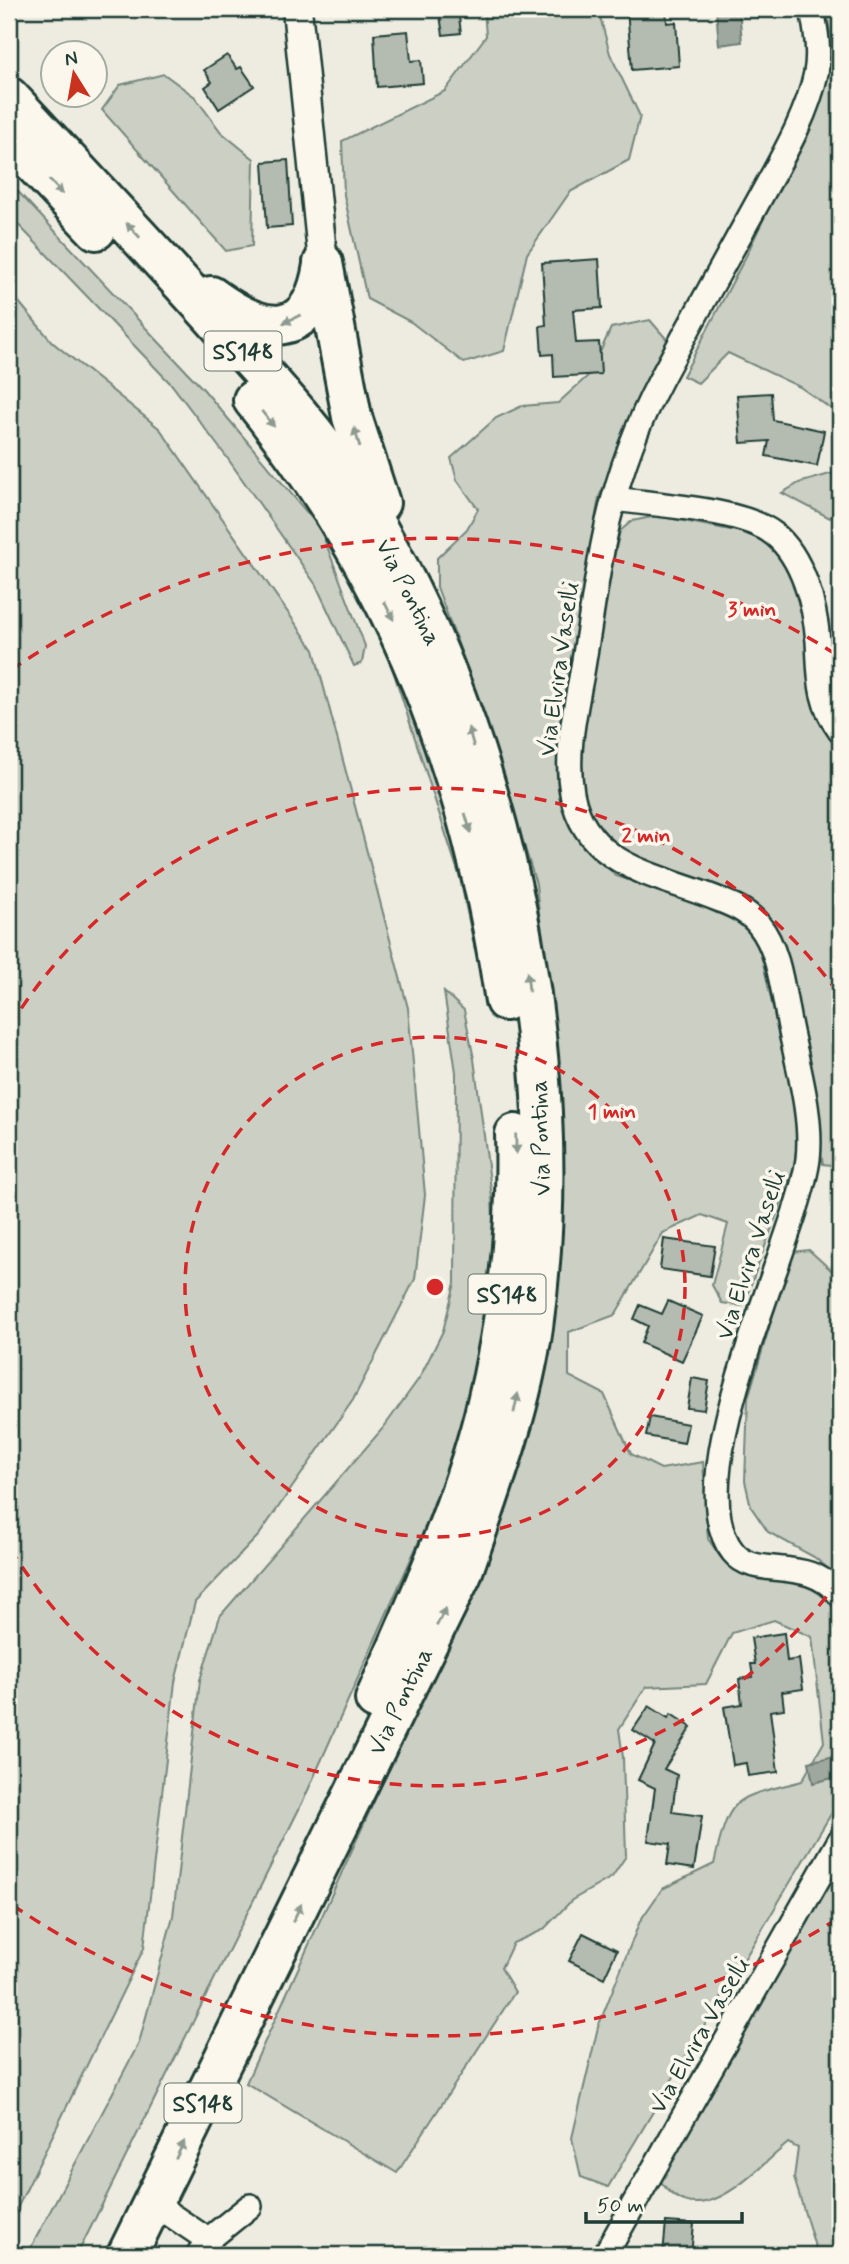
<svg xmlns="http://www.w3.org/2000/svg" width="849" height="2264" font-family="Mynerve,sans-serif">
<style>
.green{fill:#cbcfc4;stroke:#75867c;stroke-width:2}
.water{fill:#9fa89f;stroke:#6c7d74;stroke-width:2}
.building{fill:#b4bbb0;stroke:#1f3d34;stroke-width:2}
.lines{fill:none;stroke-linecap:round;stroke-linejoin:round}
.minor-casing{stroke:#1f3d34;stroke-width:28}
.tertiary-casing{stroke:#1f3d34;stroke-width:33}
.trunk-casing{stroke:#1f3d34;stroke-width:44}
.minor{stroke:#fbf7ec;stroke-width:23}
.tertiary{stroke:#fbf7ec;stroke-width:28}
.trunk{stroke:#fbf7ec;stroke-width:38}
.oneway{fill:#8d9a90}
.ring{fill:none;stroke:#d62828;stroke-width:3.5;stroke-dasharray:12 9}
.labels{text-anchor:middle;stroke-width:7;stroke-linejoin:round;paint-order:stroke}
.shield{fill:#fbf7ec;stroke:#61756b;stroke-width:2}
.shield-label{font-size:23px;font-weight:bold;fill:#1f3d34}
.street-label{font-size:24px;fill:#1f3d34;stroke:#fbf7ec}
.centre{fill:#d62828;stroke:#fbf7ec;stroke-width:3.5}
.ring-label{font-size:21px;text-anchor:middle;font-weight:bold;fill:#d62828;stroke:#fbf7ec;stroke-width:7;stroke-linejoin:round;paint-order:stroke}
</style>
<rect width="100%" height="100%" fill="#eeece1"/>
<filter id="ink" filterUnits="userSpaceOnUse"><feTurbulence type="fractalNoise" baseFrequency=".0143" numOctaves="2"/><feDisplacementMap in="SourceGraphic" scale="14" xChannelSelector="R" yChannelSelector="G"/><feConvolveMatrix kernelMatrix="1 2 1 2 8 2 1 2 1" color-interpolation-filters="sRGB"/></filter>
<g filter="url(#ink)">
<g class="green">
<polygon points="484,9 598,9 610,54 640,116 629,160 570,192 527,254 504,351 464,363 411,322 367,299 344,195 342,141 445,91 486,36"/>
<polygon points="826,9 840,9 840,415 800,387 728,353 698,383 683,376 746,256 824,90 830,31"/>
<polygon points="164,74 195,97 221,132 254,159 252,246 226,251 102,110 120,85"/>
<polygon points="9,182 204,390 320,528 365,646 362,663 354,666 316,585 228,459 172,385 9,215"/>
<polygon points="9,290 52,342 160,429 314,650 408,1008 425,1195 415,1279 353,1400 259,1535 195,1602 175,1682 144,1948 9,2225"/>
<path d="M650 320 669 342 599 497 558 734V776L564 805 577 834 616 876 743 919 758 940 799 1125 794 1168 743 1306 722 1303 712 1285 728 1224 702 1215 663 1233 615 1315 569 1332V1376L604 1394 631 1454 661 1469 703 1462 708 1539 723 1560 742 1573 805 1577 840 1605V1799L608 2187 581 2177 572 2138 598 2027 640 1921 662 1889 714 1864C730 1793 734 1799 802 1781L824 1742 812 1637 774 1620 732 1633 706 1684 646 1687 619 1729 623 1757 626 1856 612 1877 572 1900 543 1930 513 1943 501 1968 515 1992 397 2173 246 2083 483 1562 554 1059 536 884 484 714 437 587V558L467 529 478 509 457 480 451 458 496 418 522 406 558 403 590 374 611 328Z"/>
<polygon points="840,471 840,507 830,518 782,493 799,483"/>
<path d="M657 516C683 521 710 526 736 531 744 532 756 532 763 536 829 566 788 712 840 745V1166L823 1164 783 951 762 911 708 882 615 849 592 825 577 770 607 588 620 531 632 521Z"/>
<polygon points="389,658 452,800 475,950 460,878"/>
<polygon points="444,992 464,1010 474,1059 492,1197 496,1286 474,1396 423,1532 305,1797 77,2255 27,2255 139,2043 173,1916 200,1680 220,1616 384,1427 420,1377 443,1331 455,1283 456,1072"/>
<polygon points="809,1250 831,1270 840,1269 840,1578 814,1557 768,1532 751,1507 745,1481 748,1398 792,1252"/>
<path d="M840 1858V2255H814L816 2250 794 2178 798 2148 788 2143C752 2173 696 2240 658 2177Z"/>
</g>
<g class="water">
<polygon points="716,9 739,9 742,42 719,45"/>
<polygon points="835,1756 840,1776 813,1783 809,1762"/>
</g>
<g class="building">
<polygon points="439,9 458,9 461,33 443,35"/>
<polygon points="627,9 666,9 667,23 676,22 679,66 632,70"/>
<polygon points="408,31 411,61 421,60 423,83 377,87 374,34"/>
<polygon points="227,55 237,69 241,67 254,86 219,109 205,87 212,82 204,70"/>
<polygon points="288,160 292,226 267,228 263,162"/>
<polygon points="599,259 602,308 573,310 576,343 599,342 601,374 554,377 553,354 542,355 540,326 546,325 542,263"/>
<polygon points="771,393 773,420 824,431 817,466 766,456 769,441 741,443 737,395"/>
<polygon points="664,1239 715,1246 710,1276 660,1269"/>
<polygon points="668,1301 703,1316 682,1361 641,1343 648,1326 634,1319 640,1305 662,1314"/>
<polygon points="692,1378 709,1381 704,1410 687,1408"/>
<polygon points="650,1417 688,1424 684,1443 646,1436"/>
<polygon points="784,1633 787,1661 799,1659 803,1689 782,1692 784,1709 770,1711 778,1772 748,1776 746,1763 733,1765 724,1707 742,1704 739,1679 753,1677 751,1664 755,1664 751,1638"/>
<polygon points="649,1706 668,1718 671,1714 691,1727 664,1769 677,1775 672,1812 702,1816 694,1869 667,1865 670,1844 648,1841 655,1788 638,1780 655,1744 633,1730"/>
<polygon points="583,1933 617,1950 604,1978 569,1961"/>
<polygon points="666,2222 694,2224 691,2255 663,2255"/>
</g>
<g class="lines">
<g class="minor-casing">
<g id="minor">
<path d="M812 9C816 30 820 52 816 73 807 117 780 161 759 200 726 260 693 319 661 379 634 430 614 488 603 545 595 588 589 631 582 673 575 712 565 754 572 793 586 869 661 875 720 900 735 906 749 912 759 925 779 949 783 992 789 1022 797 1064 813 1116 808 1159 797 1244 674 1479 733 1552 756 1581 807 1554 840 1595"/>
<path d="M614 499C655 505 743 509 774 534 803 557 815 606 818 641 820 676 818 701 840 731"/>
<polyline points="153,2203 208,2240"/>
<polyline points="198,2255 208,2240 250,2206"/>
<polyline points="605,2255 840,1840"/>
</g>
</g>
<g class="tertiary-casing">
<polyline id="tertiary" points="297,9 323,263"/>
</g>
<g class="trunk-casing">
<g id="trunk">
<path d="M9 97C81 174 153 251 223 329 267 378 314 427 350 483 500 716 572 1052 533 1327 521 1412 490 1493 462 1574L127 2255"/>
<polyline points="9,138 96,230"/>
<polyline points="323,263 352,417 380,503"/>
<path d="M211 296C263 334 310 344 323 265"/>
<path d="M253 400C399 581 471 773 505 1001"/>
<path d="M375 1699C415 1607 459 1512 484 1415 507 1323 518 1229 515 1134"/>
</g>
</g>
<use href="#minor" class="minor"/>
<use href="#tertiary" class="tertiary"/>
<use href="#trunk" class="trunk"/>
</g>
<defs><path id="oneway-solid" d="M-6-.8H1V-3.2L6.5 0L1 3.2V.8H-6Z" transform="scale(1.75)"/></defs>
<g class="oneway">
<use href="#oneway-solid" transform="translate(56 187) rotate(46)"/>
<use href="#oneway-solid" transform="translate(133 230) rotate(-133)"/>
<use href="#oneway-solid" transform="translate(292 319) rotate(155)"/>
<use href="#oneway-solid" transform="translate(268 419) rotate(51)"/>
<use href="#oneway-solid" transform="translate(357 437) rotate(-106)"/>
<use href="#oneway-solid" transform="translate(389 611) rotate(63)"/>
<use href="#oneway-solid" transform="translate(471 737) rotate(-106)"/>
<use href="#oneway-solid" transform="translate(468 823) rotate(74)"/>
<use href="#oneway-solid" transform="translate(528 982) rotate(-96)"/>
<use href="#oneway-solid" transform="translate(516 1144) rotate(88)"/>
<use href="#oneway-solid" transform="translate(516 1403) rotate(-78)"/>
<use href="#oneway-solid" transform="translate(441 1617) rotate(-64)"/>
<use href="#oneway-solid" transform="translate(297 1913) rotate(-64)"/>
<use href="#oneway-solid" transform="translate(180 2150) rotate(-64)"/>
</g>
</g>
<g class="ring">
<circle cx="435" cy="1287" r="250"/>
<path d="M839 1580A499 499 0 0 1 10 1548M10 1026A499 499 0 0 1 839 994"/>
<path d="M837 1919A749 749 0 0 1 11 1904M11 670A749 749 0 0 1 837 655"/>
</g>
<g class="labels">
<g class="shield">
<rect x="204.5" y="331.5" width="77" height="39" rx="5"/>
<rect x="468.5" y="1274.5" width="77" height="39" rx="5"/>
<rect x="164.5" y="2083.5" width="77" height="39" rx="5"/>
</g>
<g class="shield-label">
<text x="243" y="359">SS148</text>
<text x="507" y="1302">SS148</text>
<text x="203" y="2111">SS148</text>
</g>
<g class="street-label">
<text transform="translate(409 592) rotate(63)" y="8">Via Pontina</text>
<text transform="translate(558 669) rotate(-82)" y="8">Via Elvira Vaselli</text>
<text transform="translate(540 1138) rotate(-92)" y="8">Via Pontina</text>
<text transform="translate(750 1255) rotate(-72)" y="8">Via Elvira Vaselli</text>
<text transform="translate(400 1701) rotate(-64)" y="8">Via Pontina</text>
<text transform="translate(699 2035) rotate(-60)" y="8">Via Elvira Vaselli</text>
</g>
</g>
<circle cx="435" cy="1287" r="10" class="centre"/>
<g class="ring-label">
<text x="752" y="616">3 min</text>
<text x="646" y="842">2 min</text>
<text x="612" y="1118">1 min</text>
</g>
<rect width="849" height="2264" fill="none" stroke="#fbf7ec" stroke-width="35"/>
<rect x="18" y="18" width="814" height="2229" fill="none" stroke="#1f3d34" stroke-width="2.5" filter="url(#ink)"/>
<g transform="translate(74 74) rotate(349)"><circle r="33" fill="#fbf7ec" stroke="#a3ada2" stroke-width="2"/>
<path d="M0-5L12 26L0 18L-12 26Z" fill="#c8321e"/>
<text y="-10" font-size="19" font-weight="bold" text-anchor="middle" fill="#1f3d34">N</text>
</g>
<path d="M586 2212v10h156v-10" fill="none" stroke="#1f3d34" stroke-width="3.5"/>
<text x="597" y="2212" font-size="21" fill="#1f3d34" stroke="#fbf7ec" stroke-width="5" paint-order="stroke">50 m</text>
</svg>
